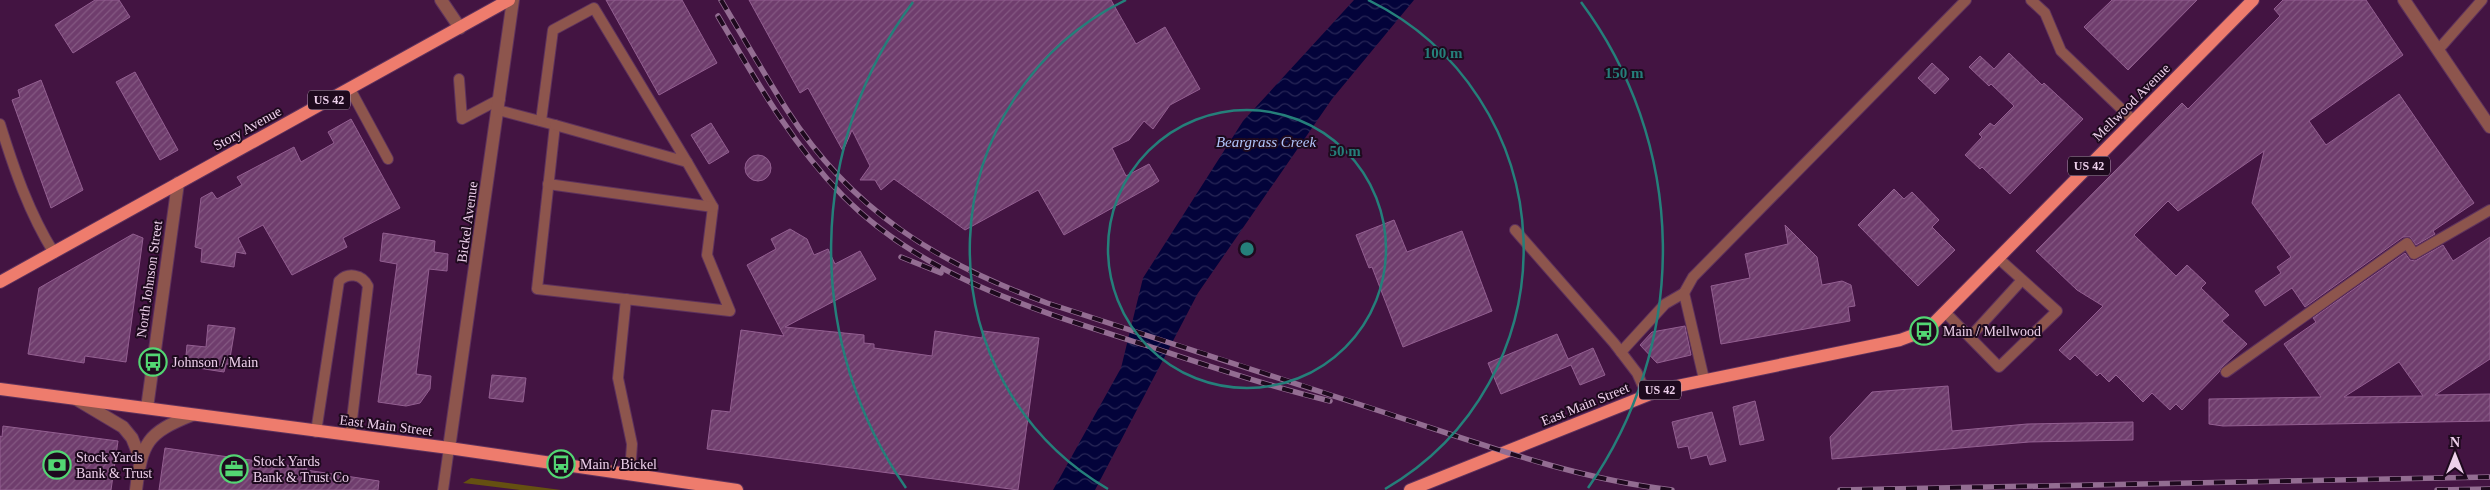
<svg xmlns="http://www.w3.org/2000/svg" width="2490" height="490" font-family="'Times New Roman',serif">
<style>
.green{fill:#655011}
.water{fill:url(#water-waves)}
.building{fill:url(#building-hatch);stroke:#935f91;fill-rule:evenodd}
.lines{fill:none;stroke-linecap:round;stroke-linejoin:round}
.lane-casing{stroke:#5e325d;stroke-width:12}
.street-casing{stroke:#5e325d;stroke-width:14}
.primary-casing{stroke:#5e325d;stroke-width:14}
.lane{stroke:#8d554d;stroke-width:10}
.street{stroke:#8d554d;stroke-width:12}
.primary{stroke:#ee7c6d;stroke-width:12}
.rail-casing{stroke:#936d92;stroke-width:5.5}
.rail{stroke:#1e0a1e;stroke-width:4;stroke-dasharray:11;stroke-linecap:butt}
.ring{fill:none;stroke:#257f7a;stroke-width:2.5}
.labels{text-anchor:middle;stroke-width:4;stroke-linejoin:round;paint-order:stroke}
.shield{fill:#1e0a1e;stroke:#af95ae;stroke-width:1}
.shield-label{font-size:12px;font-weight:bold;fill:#edd0eb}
.street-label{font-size:14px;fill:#edd0eb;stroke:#1e0a1e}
.poi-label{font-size:14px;fill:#edd0eb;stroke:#1e0a1e;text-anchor:start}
.water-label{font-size:15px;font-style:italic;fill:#b0c4fa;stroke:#1e0a1e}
.centre{fill:#257f7a;stroke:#1e0a1e;stroke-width:2.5}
.ring-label{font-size:15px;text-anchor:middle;font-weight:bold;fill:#257f7a;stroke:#1e0a1e;stroke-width:4;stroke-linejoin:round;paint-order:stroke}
</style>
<defs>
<pattern id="water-waves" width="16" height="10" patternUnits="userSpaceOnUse" patternTransform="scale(1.25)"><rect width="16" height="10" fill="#03033a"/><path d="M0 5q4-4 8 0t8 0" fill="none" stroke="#282757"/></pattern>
<pattern id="building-hatch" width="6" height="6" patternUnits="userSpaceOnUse" patternTransform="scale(1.25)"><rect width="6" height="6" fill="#6f3d6d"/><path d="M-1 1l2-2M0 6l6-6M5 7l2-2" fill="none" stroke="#845882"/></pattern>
</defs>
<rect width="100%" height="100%" fill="#431442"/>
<polygon class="green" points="471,478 561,490 520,490 463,483"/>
<polygon class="water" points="1354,0 1414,0 1332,99 1198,293 1095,490 1053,490 1121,368 1143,278 1243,121"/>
<g class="building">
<polygon points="95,0 119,0 130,17 73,53 55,25"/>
<polygon points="606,0 682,0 717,63 659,95"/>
<polygon points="749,0 1111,0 1136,44 1165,27 1200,89 1170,105 1153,129 1144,121 1129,140 1112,148 1126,176 1149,164 1159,181 1153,185 1064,235 1038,190 965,230 894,179 881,190 875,180 860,180 870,166 852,130 843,151 808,88 800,93"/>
<polygon points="2112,0 2197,0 2128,70 2084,27"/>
<polygon points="2283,0 2366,0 2403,55 2309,121 2326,145 2399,94 2474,203 2433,231 2435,234 2416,245 2410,237 2403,237 2305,307 2292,288 2265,306 2255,291 2281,273 2277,267 2291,257 2252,203 2264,151 2178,211 2168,201 2134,235 2176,276 2187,265 2206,283 2201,288 2229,315 2222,321 2247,344 2222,367 2219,372 2182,410 2176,404 2170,410 2152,393 2143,402 2116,375 2109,382 2100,373 2097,376 2075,355 2070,360 2059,350 2103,306 2077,290 2036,251 2182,103 2188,109 2280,16 2274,9"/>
<polygon points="2009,53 2042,85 2044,83 2083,119 2010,194 1982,167 1980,169 1965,155 1982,137 1979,134 1990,123 1994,126 2014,106 1991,84 1989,86 1969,67 1980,56 1994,69"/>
<polygon points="1932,63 1949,79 1935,94 1918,78"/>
<polygon points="135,72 178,150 160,160 116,82"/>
<polygon points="41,80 83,190 51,208 12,100 20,97 18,90"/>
<polygon points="351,119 400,208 343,238 347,247 292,275 263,225 238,238 246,254 236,252 234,267 201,262 202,249 195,247 201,198 212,192 217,199 242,185 237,177 294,147 301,162 334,143 328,132"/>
<polygon points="711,123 729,152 709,164 691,135"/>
<circle cx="758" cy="168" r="13"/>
<polygon points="1894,189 1904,199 1912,192 1939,220 1932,227 1955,250 1918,286 1858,225"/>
<polygon points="1394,220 1407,252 1462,231 1492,311 1403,347 1372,267 1369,268 1356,235"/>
<polygon points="1785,225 1817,257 1822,285 1842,281 1851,285 1855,306 1848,307 1850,321 1721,344 1711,286 1750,278 1745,254 1788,244"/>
<polygon points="790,229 807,239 814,255 828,249 835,264 860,251 876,279 785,327 864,335 864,343 874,344 874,348 932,356 935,331 982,338 983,331 1039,338 1018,490 707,449 712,410 730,412 741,330 784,336 747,265 776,249 771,239"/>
<polygon points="383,233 435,241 434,252 448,254 447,271 429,269 416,374 431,376 430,389 420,403 406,406 378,402 397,264 380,261"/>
<polygon points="133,234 143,238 126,362 85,356 84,363 28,354 39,288"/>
<path d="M2490 237V359L2435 395 2490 394V421L2223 426 2209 424V399L2321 397 2284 344 2316 322 2313 318 2405 253 2410 260 2415 261 2443 245 2453 261ZM2399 362 2423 396 2344 397Z"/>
<polygon points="208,325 235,328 229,364 226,364 224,372 185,366 187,345 206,347"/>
<polygon points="1685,326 1691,355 1657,363 1640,345 1652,332"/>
<polygon points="1557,334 1568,359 1593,348 1605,375 1580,385 1571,365 1501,394 1488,363"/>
<polygon points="492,375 526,378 523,402 489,398"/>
<polygon points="1948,386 1952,431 2027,424 2133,422 2133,440 2029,442 1832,459 1830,437 1872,392"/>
<polygon points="1755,401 1764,440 1740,445 1733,407"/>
<polygon points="1712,412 1726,461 1710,465 1707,455 1691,459 1688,446 1678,448 1672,422"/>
<polygon points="3,426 118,441 111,490 0,490 0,436 2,437"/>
<polygon points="165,448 307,468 306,470 379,481 378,490 159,490"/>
</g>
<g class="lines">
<g class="lane-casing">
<g id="lane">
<polyline points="2031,0 2045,13 2061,51 2134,121"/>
<polyline points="2438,50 2482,0"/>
<polyline points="459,79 462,119 500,99"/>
<polyline points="350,89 388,159"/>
<polyline points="498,110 555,125 537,289 730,311 707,255 713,207 687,162"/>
<polyline points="541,121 553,30 594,8 687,162 555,125"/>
<path d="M0 124C14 169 29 213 54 253"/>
<polyline points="548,184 713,207"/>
<polyline points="1515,230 1614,343 1637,373 1647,395"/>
<polyline points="1684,293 1693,277 1966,0"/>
<polyline points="626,299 618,378 632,444 630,474"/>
<polyline points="1945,312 1999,367 2057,311 1998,258"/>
<polyline points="1970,337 2022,280"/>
<polyline points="1621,352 1665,304 1684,293 1704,379"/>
<polyline points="2226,372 2407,243 2414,254 2490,210"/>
<path d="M316 432 339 281C348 272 362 274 368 286L350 436"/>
<polyline points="443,490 449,448"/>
</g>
</g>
<g class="street-casing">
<g id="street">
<polyline points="441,0 460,28"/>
<polyline points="2404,0 2490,127"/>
<polyline points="76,399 123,427 132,438 140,458"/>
<polyline points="147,408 178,183"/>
<polyline points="449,448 513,0"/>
<path d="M136 490C142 442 147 433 192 415"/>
</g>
</g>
<g class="primary-casing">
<g id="primary">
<polyline points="0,282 509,0"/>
<polyline points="0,389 449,448 737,490"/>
<polyline points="1410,490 1663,389 1900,340 1924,331 1934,323 2253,0"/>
</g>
</g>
<use href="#lane" class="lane"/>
<use href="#street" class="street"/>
<use href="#primary" class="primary"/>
<g class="rail-casing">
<g id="rail">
<path d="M721 0C743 37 764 74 787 110 852 211 937 263 1047 303 1162 340 1277 377 1392 415 1484 445 1576 479 1672 490"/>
<path d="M718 16C755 79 791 143 843 196 924 278 1038 311 1145 345 1206 365 1267 386 1330 401"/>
<polyline points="901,257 941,273"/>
<polyline points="1840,490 2490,477"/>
<polyline points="2437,490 2490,489"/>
</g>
</g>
<use href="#rail" class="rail"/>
</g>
<g class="ring">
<circle cx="1247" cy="249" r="139"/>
<path d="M1108 489A277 277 0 0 1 1126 0M1368 0A277 277 0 0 1 1385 489"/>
<path d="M906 488A416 416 0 0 1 913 2M1581 2A416 416 0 0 1 1588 488"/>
</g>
<defs>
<g id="bus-ring" transform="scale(1.4375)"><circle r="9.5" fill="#1e0a1e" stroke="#53d673" stroke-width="1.5"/><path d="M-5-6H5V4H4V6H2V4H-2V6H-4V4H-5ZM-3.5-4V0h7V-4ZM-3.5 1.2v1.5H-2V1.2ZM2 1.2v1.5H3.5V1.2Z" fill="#53d673"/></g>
<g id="bank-ring" transform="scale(1.4375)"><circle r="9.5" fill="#1e0a1e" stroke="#53d673" stroke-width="1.5"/><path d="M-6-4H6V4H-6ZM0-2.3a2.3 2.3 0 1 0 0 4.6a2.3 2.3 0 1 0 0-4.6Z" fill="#53d673"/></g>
<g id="office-ring" transform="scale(1.4375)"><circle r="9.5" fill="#1e0a1e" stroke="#53d673" stroke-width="1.5"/><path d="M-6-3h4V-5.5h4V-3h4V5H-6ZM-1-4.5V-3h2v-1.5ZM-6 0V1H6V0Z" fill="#53d673"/></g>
</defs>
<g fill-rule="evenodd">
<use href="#bus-ring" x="1924" y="331"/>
<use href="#bus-ring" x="153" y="362"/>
<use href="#bus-ring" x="561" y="464"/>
<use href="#bank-ring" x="57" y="465"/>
<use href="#office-ring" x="234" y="469"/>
</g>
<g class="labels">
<g class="shield">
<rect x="308" y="90.5" width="42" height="19" rx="4"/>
<rect x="2068" y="156.5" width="42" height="19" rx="4"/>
<rect x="1639" y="380.5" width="42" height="19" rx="4"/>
</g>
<g class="shield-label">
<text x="329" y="104">US 42</text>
<text x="2089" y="170">US 42</text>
<text x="1660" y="394">US 42</text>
</g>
<g class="street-label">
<text transform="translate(2131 102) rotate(-45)" y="5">Mellwood Avenue</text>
<text transform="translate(247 128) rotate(-29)" y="5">Story Avenue</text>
<text transform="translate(467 222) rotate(-82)" y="5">Bickel Avenue</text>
<text transform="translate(149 279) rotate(-82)" y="5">North Johnson Street</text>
<text transform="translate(1585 404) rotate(-22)" y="5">East Main Street</text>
<text transform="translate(386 425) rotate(7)" y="5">East Main Street</text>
</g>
<g class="poi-label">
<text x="1943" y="336">Main / Mellwood</text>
<text x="172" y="367">Johnson / Main</text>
<text x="76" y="462">Stock Yards<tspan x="76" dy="16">Bank &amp; Trust</tspan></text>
<text x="253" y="466">Stock Yards<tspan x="253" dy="16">Bank &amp; Trust Co</tspan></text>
<text x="580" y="469">Main / Bickel</text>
</g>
<g class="water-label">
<text x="1266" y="147">Beargrass Creek</text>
</g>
</g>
<circle cx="1247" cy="249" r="8" class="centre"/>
<g class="ring-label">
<text x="1443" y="58">100 m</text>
<text x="1624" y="78">150 m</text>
<text x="1345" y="156">50 m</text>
</g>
<g transform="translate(2455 455)" stroke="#1e0a1e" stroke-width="4" paint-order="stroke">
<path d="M0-4L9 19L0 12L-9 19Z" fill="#edd0eb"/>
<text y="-8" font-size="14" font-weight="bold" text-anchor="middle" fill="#edd0eb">N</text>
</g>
</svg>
